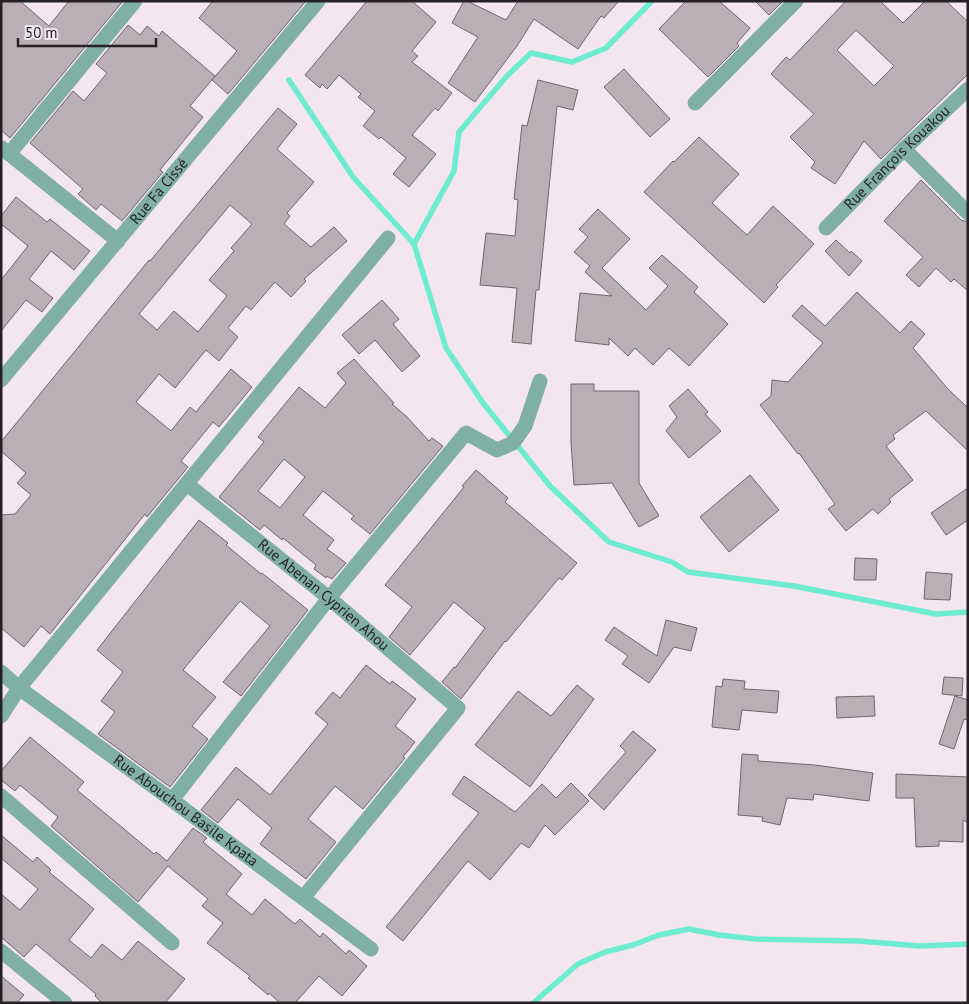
<svg xmlns="http://www.w3.org/2000/svg" width="969" height="1004" font-family="'PT Sans',sans-serif">
<style>
.lines{fill:none;stroke-linecap:round;stroke-linejoin:round}
.stream{stroke:#6eeccf;stroke-width:5.5}
.building{fill:#bbafb6;stroke:#71666c;fill-rule:evenodd}
.minor{stroke:#80b0a3;stroke-width:15}
.labels{text-anchor:middle;stroke-width:5;stroke-linejoin:round;paint-order:stroke}
.street-label{font-size:15px;fill:#262124;stroke:#f3e6ee}
</style>
<rect width="100%" height="100%" fill="#f3e6ee"/>
<g class="lines">
<g class="stream">
<polyline points="289,80 353,177 414,244 446,348 483,403 550,486 609,542 672,562 688,572 794,586 936,614 968,612"/>
<polyline points="414,244 454,171 459,132 507,76 531,53 572,62 606,48 652,1"/>
<polyline points="533,1003 578,964 605,952 633,945 659,935 689,929 719,935 755,939 859,941 920,946 968,944"/>
</g>
</g>
<g class="building">
<polygon points="1,1 20,1 49,26 69,1 123,1 10,138 1,130"/>
<polygon points="213,1 306,1 228,94 212,80 237,51 199,18"/>
<polygon points="367,1 412,1 436,22 412,51 418,56 412,62 452,93 438,111 435,108 412,135 436,154 409,187 393,174 406,158 381,137 379,139 363,126 375,111 358,97 361,94 339,75 327,89 322,84 320,88 305,75"/>
<polygon points="464,1 467,1 506,20 518,1 619,1 604,18 601,16 578,49 534,19 517,46 475,102 448,83 478,37 452,23"/>
<polygon points="686,1 719,1 750,28 737,43 739,46 708,77 659,29"/>
<polygon points="755,1 783,1 769,15"/>
<path d="M846 1H880L903 23 925 1H946L968 22V74L881 159 864 141 835 184 811 168 815 162 790 137 814 114 771 74 786 57 790 60ZM856 30 894 66 874 86 837 50Z"/>
<polygon points="128,25 140,35 147,26 159,36 162,31 215,76 190,106 203,117 160,170 163,172 122,221 101,204 96,210 78,194 83,189 30,143 73,91 84,101 107,73 96,64"/>
<polygon points="624,69 670,119 650,137 604,87"/>
<polygon points="538,80 578,90 573,110 557,106 539,290 536,290 531,344 512,342 517,288 480,285 486,233 515,236 518,200 514,199 522,125 527,126"/>
<path d="M278 108 297 124 277 149 314 182 287 213 290 216 284 224 311 247 334 227 347 241 304 279 306 281 291 297 275 282 251 310 246 306 228 328 238 337 219 361 206 350 175 388 159 374 136 402 171 431 190 407 196 412 231 369 252 387 219 427 213 422 181 461 188 467 147 517 145 514 50 634 41 626 24 647 1 628V515L15 514 31 495 17 483 26 473 1 451V442L149 260 150 261ZM230 205 252 224 231 248 234 251 209 280 227 296 198 332 174 311 157 330 139 314Z"/>
<polygon points="699,137 739,174 712,203 747,235 773,206 814,244 776,285 778,287 764,303 644,192 673,161 674,162"/>
<polygon points="921,180 961,220 968,222 968,291 954,279 951,282 936,268 919,287 906,275 923,257 884,221"/>
<polygon points="16,197 47,222 50,219 90,251 74,270 51,251 29,279 53,298 42,312 26,300 1,331 1,280 28,246 1,224 1,216"/>
<polygon points="598,209 630,239 602,268 646,310 668,286 649,268 662,255 698,287 694,292 728,324 689,366 669,348 653,365 635,348 628,356 609,338 609,345 575,341 580,293 612,296 585,272 590,266 574,252 588,237 579,229"/>
<polygon points="836,240 850,253 851,251 862,261 849,276 825,251"/>
<polygon points="857,292 900,333 911,321 925,334 913,348 948,389 968,408 968,451 926,411 893,435 895,439 886,446 913,480 889,499 891,502 878,514 873,509 846,531 828,509 835,504 799,453 798,454 760,405 771,396 772,380 788,382 823,343 792,316 802,305 825,326"/>
<polygon points="382,300 399,319 393,324 420,356 402,372 375,340 359,354 342,335"/>
<path d="M354 359 394 403 392 404 406 416 429 441 432 438 443 446 370 534 351 519 354 516 323 491 303 515 334 540 327 549 346 563 332 579 327 576 326 578 314 569 316 565 283 538 282 540 264 525 260 530 219 497 264 442 258 437 299 387 325 408 346 383 337 373ZM284 459 305 477 280 508 258 491Z"/>
<polygon points="571,384 594,384 594,391 639,391 639,483 659,516 639,527 612,483 574,485 571,443"/>
<polygon points="688,389 708,412 705,414 721,431 689,458 666,431 677,417 669,406"/>
<polygon points="476,470 508,498 505,502 577,563 562,580 559,578 506,642 505,641 461,699 442,682 454,667 455,668 485,628 454,602 410,655 389,637 412,607 385,585 464,487 462,486"/>
<polygon points="750,475 779,510 729,552 700,517"/>
<polygon points="968,488 968,520 946,535 931,513"/>
<polygon points="199,520 228,543 226,545 261,574 262,573 308,610 241,696 223,682 270,626 240,601 183,670 216,697 192,726 208,739 170,787 98,734 115,712 101,701 123,672 97,650"/>
<polygon points="855,558 877,559 876,580 854,580"/>
<polygon points="926,572 952,574 950,600 924,599"/>
<polygon points="666,620 697,628 691,651 674,647 649,683 622,664 628,656 605,640 614,627 657,656"/>
<polygon points="366,665 390,684 392,681 416,699 395,726 415,742 403,757 405,758 363,809 335,786 308,819 336,842 306,879 260,844 272,828 238,799 218,823 201,810 236,767 270,795 328,724 315,713 333,692 340,698"/>
<polygon points="944,677 963,678 962,696 942,694"/>
<polygon points="723,679 745,681 744,689 779,691 777,713 742,710 739,730 712,727 716,686 722,687"/>
<polygon points="577,685 594,699 530,787 475,745 518,691 551,716"/>
<polygon points="874,696 875,716 837,718 836,697"/>
<polygon points="955,696 968,700 968,720 964,719 954,749 939,744"/>
<polygon points="633,731 656,750 604,810 588,795 626,752 620,746"/>
<polygon points="30,737 84,782 77,790 154,854 156,852 167,861 193,828 207,838 203,842 242,874 226,894 252,915 265,899 295,924 300,919 320,937 323,933 346,954 349,950 367,966 342,996 319,976 295,1003 280,1003 269,993 268,995 248,978 250,976 207,943 223,923 202,906 208,899 168,866 138,902 51,826 58,817 20,785 15,791 1,780 1,771"/>
<polygon points="742,754 758,755 758,761 815,765 873,773 869,801 814,794 813,800 787,798 780,825 762,821 763,817 738,815"/>
<polygon points="896,774 968,777 968,823 963,820 963,842 939,841 939,846 916,847 914,798 896,798"/>
<polygon points="464,776 515,812 542,784 556,798 571,783 589,801 555,835 545,825 529,848 521,843 490,880 468,861 403,941 386,927 479,813 452,794"/>
<polygon points="1,835 33,862 37,857 51,870 49,872 94,909 69,940 91,958 102,944 122,960 138,941 185,979 165,1003 102,1003 95,996 96,994 36,944 24,957 1,937 1,894 20,910 38,889 1,858"/>
<polygon points="1,976 24,995 17,1003 1,1003"/>
</g>
<g class="lines">
<g class="minor">
<polyline points="695,103 796,1"/>
<polyline points="2,148 118,241"/>
<polyline points="904,149 968,213"/>
<polyline points="9,154 135,1"/>
<path id="s1" d="M826 228 904 149 968 89"/>
<path id="s2" d="M1 380 318 1"/>
<path id="s3" d="M187 484 329 598 458 708 303 898"/>
<path id="s4" d="M1 672 19 688 172 800 371 949"/>
<polyline points="1,716 19,688 388,238"/>
<polyline points="1,796 172,943"/>
<polyline points="172,800 329,598 466,433 497,450 513,443 525,426 540,381"/>
<polyline points="1,951 65,1003"/>
</g>
</g>
<g class="labels">
<g class="street-label">
<text dy="5" stroke="none"><textPath href="#s1" startOffset="100">Rue François Kouakou</textPath></text>
<text dy="5" stroke="none"><textPath href="#s2" startOffset="246">Rue Fa Cissé</textPath></text>
<text dy="5" stroke="none"><textPath href="#s3" startOffset="176">Rue Abenan Cyprien Ahou</textPath></text>
<text dy="5" stroke="none"><textPath href="#s4" startOffset="231">Rue Abouchou Basile Kpata</textPath></text>
</g>
</g>
<rect width="969" height="1004" fill="none" stroke="#262124" stroke-width="5"/>
<path d="M18 38v8h138v-8" fill="none" stroke="#262124" stroke-width="2.5"/>
<text x="25" y="38" font-size="15" fill="#262124" stroke="#f3e6ee" stroke-width="4" paint-order="stroke">50 m</text>
</svg>
